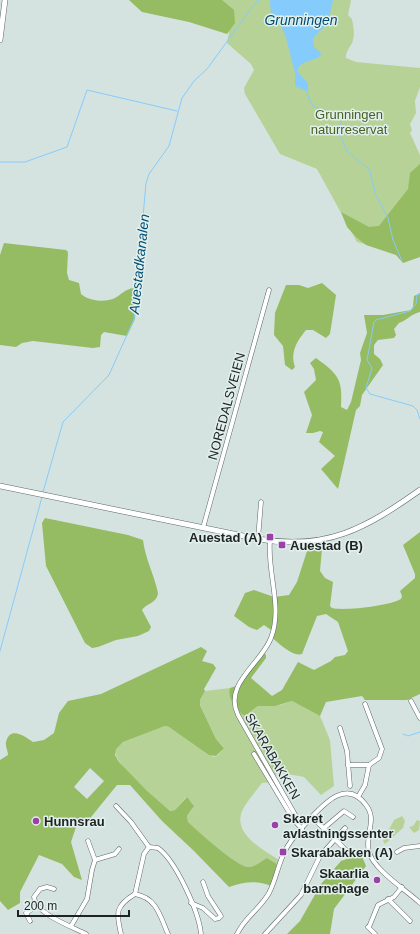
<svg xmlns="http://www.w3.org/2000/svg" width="420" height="934" font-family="Arial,sans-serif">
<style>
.green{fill:#b7d296}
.forest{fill:#95bb63;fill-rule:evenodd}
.water{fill:#85ccfc}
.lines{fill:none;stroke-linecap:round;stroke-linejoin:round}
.stream{stroke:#85ccfc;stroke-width:1}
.minor-casing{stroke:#5c6866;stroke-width:5}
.major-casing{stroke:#5c6866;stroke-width:6}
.minor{stroke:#fff;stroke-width:4}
.major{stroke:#fff;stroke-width:5}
.poi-dot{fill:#9c3fa9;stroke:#e2f0ed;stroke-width:1.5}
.labels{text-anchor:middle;stroke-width:3;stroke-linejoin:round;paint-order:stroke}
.park-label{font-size:13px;fill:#475f22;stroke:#e2f0ed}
.street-label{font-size:13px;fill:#1e2322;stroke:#e2f0ed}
.poi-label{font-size:13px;font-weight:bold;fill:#1e2322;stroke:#e2f0ed;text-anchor:start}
.water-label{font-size:14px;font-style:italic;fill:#004d73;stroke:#e2f0ed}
</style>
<rect width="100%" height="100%" fill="#d5e3e0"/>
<g class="green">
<path d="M218 0H351L348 15 352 19C353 25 355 33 353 40 352 46 345 51 346 58L356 62 420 68V87L415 101 416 113 410 124 412 130 410 133 420 155V248L397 252 357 242 317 169 280 154 245 94 244 88 254 70 251 64 227 43 229 32Z"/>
<path d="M230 688 231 701 247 715 258 706 280 705 292 701 320 716 330 740 334 786 321 795 304 777 277 772 274 782 262 783C256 791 248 800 243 809 231 833 262 849 279 860L277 864 267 858C261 861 255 867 248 867 236 866 198 831 188 822L187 816 193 808V804L186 797 175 810 170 811C157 801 113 765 115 749L123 742 165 726 169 727 214 757 218 755 224 747 216 739 199 702 205 691Z"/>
<polygon points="402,816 405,821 403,828 385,844 383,841 394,820"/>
<polygon points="417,820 420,821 419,830 414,833 409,827 413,826"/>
</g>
<g class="forest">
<polygon points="129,0 222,0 234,10 235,23 227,34 189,22 142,12"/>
<polygon points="420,164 420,257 403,263 396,255 366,245 356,237 347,227 341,212 369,227 379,226 408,189 410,173"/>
<path d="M4 243 66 250 68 252 67 273 69 280 79 283 81 294C89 301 105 303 115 298 122 294 125 289 134 288L137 290 135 319 127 336 104 332 101 335 100 347 93 348 33 341 22 343 16 347 0 345V255Z"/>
<path d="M322 283 336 295 330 334 326 338 313 330H306C297 341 290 352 295 367L292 370 285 365 283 346 274 335 275 313 286 285H299L308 288Z"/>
<path d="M420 293V312C411 314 406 321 399 323L394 329 396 335 394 338 378 340 374 345V354L380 359 383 365 362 395 360 406 356 410 338 489 321 469 335 456 319 442 323 432 320 431 313 433H306L312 415 304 392 316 380 314 369 310 363 316 358C338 374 343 379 341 407L347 410 351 402 361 360 360 353 367 333 364 315H383L411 310 413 307 414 296Z"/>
<path d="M45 518 128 535 143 540C145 558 154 574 158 593 157 603 147 603 142 610L151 627 149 631 138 636 116 640 98 647 92 648 85 643 46 566 42 523Z"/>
<path d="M420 532V694L407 700H365L362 696 326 702 320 716 292 701 275 706H258L245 716C236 710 227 699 230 688L236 686 250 666 264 653 266 655V658L251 678 272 696 282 690 298 662 314 670 331 661 335 657 345 655 348 651 338 622 326 614 317 616 302 654C292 657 279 643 271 637V630L264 625 257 630 249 627 234 616 245 593 254 590 274 597 289 595 297 582 308 548H322L320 571 325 578 333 582 330 606 332 608C344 611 389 606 401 599L402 596 400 591 415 578V574L403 545Z"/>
<path d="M201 647 207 651 202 661 213 664 216 668 204 689 205 691 200 700V705L216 739 224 748 216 756 209 755 169 727 165 726 123 742 116 749 115 755 119 762 147 791 170 811 175 810 187 797 194 806 187 816 188 822C198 831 236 866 248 867 255 867 261 861 267 858L277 864 271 886C256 880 244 882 229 887L194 851 162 821 130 785H117L87 822 76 827 71 842 82 880 74 877 62 864 39 855 20 892V903L8 910 0 901V760L8 755C8 751 5 746 6 742 10 725 26 737 33 742L44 740 54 733 59 713 68 701 101 694ZM90 768 104 781 87 799 74 787Z"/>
<polygon points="361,854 366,866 334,909 330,934 287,934 300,921 321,884 341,861"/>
</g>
<path class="water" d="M270 0H333L328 23 313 38 314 47 322 54C315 63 298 59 298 72L308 83V92L295 86V73L285 34 279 23 271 17Z"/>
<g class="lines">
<g class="stream">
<polyline points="307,92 309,99 313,106 343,118 339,127 339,133 347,151 369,169 376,195 388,218 393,240 402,261"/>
<polyline points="0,162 25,162 67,147 87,90 177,111"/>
<polyline points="420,294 417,295 416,304 410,311 376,320 374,322 367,360 372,368 366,388 370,394 413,406 417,410 420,419"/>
<polyline points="43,492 63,422 109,375 134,319 146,183 149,174 169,146 182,98 194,81 207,69 250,10 259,0"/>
<polyline points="0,651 42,497"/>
<polyline points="403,734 408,736 420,732"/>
</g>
<g class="minor-casing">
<g id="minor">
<polyline points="203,528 269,290"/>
<polyline points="258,539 261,502"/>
<path d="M270 541C267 573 283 607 271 638 261 664 223 684 238 715L297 818 295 822"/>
<polyline points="411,701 420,718"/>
<polyline points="365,704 382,749 379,758 369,765"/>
<polyline points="340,728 347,751 350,786"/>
<polyline points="254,754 293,819 302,829"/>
<polyline points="348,765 369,765 365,785 358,797"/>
<polyline points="116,806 131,822 149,847"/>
<polyline points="312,817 346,850"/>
<polyline points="324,828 344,811 353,817"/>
<polyline points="88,841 95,860"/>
<polyline points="397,852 404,848 420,846"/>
<path d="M54 889 47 887 40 889 34 897C35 914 73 927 86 934"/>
<path d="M135 894 144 854 149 847 158 848C176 861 199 912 201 934"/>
<polyline points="388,899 410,921"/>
<polyline points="191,903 203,908 215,919 219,918 221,916 208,896 203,882"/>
<polyline points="30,921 26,913 37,906"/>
<polyline points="71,926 87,899 92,870 95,860 115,854 119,849"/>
<polyline points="368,927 375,934"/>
<polyline points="369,927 378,905 394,897 402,887"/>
<path d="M121 934C116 913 115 906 135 894 157 898 160 916 168 934"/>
<path d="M237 934C245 917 260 909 269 893 276 880 278 864 285 851 290 840 299 831 307 822 322 806 346 777 366 805 378 820 364 835 369 852 374 870 406 890 420 903"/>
<polyline points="265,934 301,895 320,856 345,828"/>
</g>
</g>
<g class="major-casing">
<g id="major">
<polyline points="0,40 5,0"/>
<path d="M0 486 258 539C327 551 366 528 420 490"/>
</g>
</g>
<use href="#minor" class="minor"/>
<use href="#major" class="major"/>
</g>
<g class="poi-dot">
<rect x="266" y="533" width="8" height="8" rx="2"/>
<rect x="278" y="541" width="8" height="8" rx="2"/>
<circle cx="36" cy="821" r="4"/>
<circle cx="275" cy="825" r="4"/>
<rect x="279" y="848" width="8" height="8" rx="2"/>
<circle cx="377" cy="880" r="4"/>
</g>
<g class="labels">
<g class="park-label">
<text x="349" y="119">Grunningen<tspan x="349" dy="15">naturreservat</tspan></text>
</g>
<g class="street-label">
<text transform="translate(226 406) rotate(-75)" y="5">NOREDALSVEIEN</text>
<text transform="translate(273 756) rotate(60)" y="5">SKARABAKKEN</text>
</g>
<g class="poi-label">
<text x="262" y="542" text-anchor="end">Auestad (A)</text>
<text x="290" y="550">Auestad (B)</text>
<text x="283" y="823">Skaret<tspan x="283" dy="15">avlastningssenter</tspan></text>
<text x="44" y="826">Hunnsrau</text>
<text x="291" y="857">Skarabakken (A)</text>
<text x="369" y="878" text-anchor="end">Skaarlia<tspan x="369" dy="15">barnehage</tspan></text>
</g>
<g class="water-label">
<text x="301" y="25">Grunningen</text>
<text transform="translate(139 264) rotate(-84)" y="5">Auestadkanalen</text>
</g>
</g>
<path d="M18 910v6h111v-6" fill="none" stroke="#1e2322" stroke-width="2"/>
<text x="24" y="910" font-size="12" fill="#1e2322" stroke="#e2f0ed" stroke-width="3" paint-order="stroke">200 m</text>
</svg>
